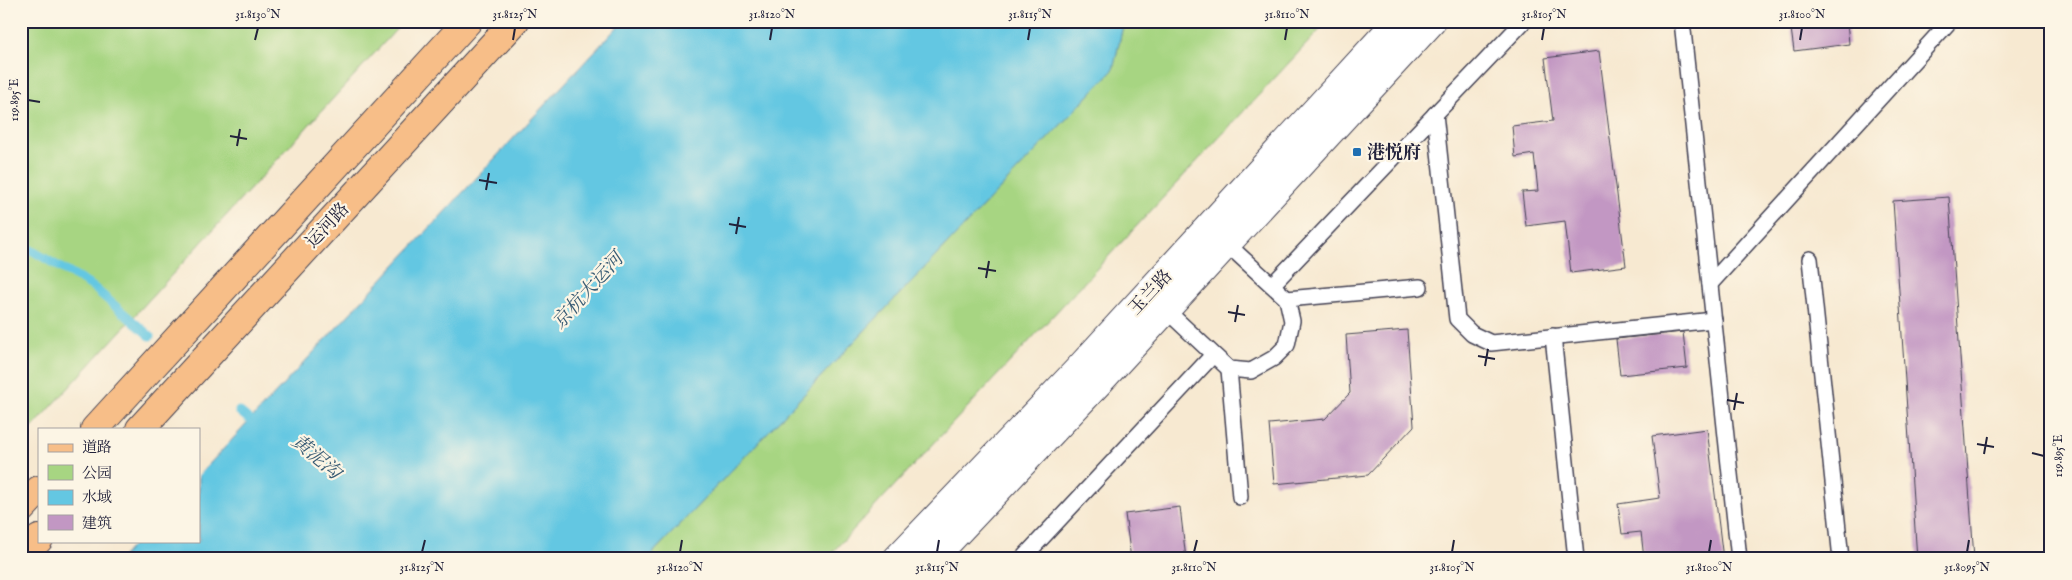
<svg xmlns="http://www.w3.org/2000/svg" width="2072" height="580" font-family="'IM FELL English','Noto Serif SC',serif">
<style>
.green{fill:#a7d582;stroke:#647c5e}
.water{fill:#64c7e2;stroke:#43748e}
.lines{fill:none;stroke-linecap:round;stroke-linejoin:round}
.stream{stroke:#64c7e2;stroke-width:9}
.building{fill:#c297c3}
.service-casing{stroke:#424052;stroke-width:18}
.tertiary-casing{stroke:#424052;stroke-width:30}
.primary-casing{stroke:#424052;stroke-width:30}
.service{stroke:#fff;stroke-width:15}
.tertiary{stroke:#fff;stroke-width:28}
.primary{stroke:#f7be88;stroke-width:28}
.ticks{fill:none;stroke:#22223b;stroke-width:2}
.poi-dot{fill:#1f6fb2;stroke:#fcf5e5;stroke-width:2}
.labels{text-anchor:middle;stroke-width:4.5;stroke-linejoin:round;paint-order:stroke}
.poi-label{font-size:18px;font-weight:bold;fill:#22223b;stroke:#fcf5e5;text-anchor:start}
.street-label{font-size:18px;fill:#22223b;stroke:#fcf5e5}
.water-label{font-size:19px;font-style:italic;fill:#395c75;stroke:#fcf5e5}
.neatline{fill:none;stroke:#22223b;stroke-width:2}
.ticks-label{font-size:12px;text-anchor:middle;fill:#22223b}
</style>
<rect width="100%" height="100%" fill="#fcf5e5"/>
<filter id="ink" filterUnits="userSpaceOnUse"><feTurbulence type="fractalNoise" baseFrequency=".02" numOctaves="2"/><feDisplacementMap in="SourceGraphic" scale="10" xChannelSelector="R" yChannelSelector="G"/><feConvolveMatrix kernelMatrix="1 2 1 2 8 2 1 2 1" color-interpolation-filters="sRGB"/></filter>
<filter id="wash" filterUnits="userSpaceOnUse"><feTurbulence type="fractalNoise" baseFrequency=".0096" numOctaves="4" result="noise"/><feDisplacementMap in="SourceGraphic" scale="20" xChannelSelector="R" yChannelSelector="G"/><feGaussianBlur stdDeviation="1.12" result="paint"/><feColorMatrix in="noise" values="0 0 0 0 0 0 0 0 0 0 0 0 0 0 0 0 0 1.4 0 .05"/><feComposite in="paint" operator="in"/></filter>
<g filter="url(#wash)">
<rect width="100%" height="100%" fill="#f7e9d1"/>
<g class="green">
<polygon points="21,21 404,21 21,440"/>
<polygon points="1124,21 1328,21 826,559 647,559 1113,70"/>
</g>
<polygon class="water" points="623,21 1124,21 1113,70 647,559 120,559 137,541 199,541 199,475"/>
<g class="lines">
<g class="stream">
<polyline points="21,244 93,287 150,336"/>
<polyline points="239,411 258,427"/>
</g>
</g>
<g id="blocks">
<g class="building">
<polygon points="1790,21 1847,21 1849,44 1794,51"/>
<polygon points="1599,51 1626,266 1571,273 1565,221 1526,226 1522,192 1538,191 1534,154 1515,157 1512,126 1553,121 1545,58"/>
<polygon points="1949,197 1974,559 1917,559 1893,201"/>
<polygon points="1407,330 1414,426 1368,475 1274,484 1269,424 1325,419 1350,393 1346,335"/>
<polygon points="1683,332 1687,368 1620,375 1616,339"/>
<polygon points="1707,429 1723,559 1644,559 1641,532 1622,534 1618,504 1660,498 1652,436"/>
<polygon points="1180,507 1186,559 1131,559 1125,514"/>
</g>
</g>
</g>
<g filter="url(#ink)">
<use href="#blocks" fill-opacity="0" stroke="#424052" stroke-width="1"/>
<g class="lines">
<g class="service-casing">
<g id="service">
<polyline points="1682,21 1739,559"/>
<polyline points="1435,114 1457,319 1472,334 1491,343 1714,320"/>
<polygon points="1227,244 1287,299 1292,321 1287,345 1274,358 1251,371 1229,369 1166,310 1179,261"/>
<polyline points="1810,259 1841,559"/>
<polyline points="1710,284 1950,21"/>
<polyline points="1272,285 1524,21"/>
<polyline points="1287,299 1420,287"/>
<polyline points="1553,336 1576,559"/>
<polyline points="1229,369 1240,497"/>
<polyline points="1022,559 1213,355"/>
</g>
</g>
<g class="tertiary-casing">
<g id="tertiary">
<polyline points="897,559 1076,372 1398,21"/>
<polyline points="932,559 1100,381 1432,21"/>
</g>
</g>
<g class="primary-casing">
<g id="primary">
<polyline points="95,429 468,21"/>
<polyline points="140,429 515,21"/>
<polyline points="21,509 39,490"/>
<polyline points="21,558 39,539"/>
</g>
</g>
<use href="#service" class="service"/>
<use href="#tertiary" class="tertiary"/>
<use href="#primary" class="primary"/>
</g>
</g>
<path class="ticks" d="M255 40 258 28M513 40 515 28M770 40 772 28M1028 40 1030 28M1285 40 1287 28M1542 40 1544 28M1800 40 1802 28M28 100 40 102M230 136 247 139M237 146 240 129M479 180 497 183M486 190 489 173M729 224 746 227M736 234 739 217M978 268 996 271M986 278 989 261M1228 312 1245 315M1235 322 1238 305M1478 356 1495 359M1485 366 1488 349M1727 400 1744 403M1734 410 1737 393M1977 444 1994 447M2032 453 2044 456M1984 454 1987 437M422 552 425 540M680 552 682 540M937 552 939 540M1194 552 1197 540M1452 552 1454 540M1709 552 1711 540M1967 552 1969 540"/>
<rect class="poi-dot" x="1352" y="147" width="10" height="10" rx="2.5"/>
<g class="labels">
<g class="poi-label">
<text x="1367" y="158">港悦府</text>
</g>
<g class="street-label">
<text transform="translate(327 225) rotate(-47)" y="6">运河路</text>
<text transform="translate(1150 292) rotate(-47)" y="6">玉兰路</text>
</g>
<g class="water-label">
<text transform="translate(587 290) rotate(-48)" y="7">京杭大运河</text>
<text transform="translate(317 456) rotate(40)" y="7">黄泥沟</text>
</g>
</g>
<rect width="2072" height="580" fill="none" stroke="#fcf5e5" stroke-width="55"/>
<rect x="38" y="428" width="162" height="115" fill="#fcf5e5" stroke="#a5a1a1"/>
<rect x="48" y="444" width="25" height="8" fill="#f7be88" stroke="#a5a1a1"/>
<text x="82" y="452" font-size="15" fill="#22223b">道路</text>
<rect x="48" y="465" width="25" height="15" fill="#a7d582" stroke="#a5a1a1"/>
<text x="82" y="478" font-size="15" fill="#22223b">公园</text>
<rect x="48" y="490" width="25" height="15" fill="#64c7e2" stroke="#a5a1a1"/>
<text x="82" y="502" font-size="15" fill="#22223b">水域</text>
<rect x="48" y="515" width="25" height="15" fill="#c297c3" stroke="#a5a1a1"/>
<text x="82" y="528" font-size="15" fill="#22223b">建筑</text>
<rect x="28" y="28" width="2016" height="524" class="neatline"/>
<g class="ticks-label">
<text x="258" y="18">31.8130°N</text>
<text x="515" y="18">31.8125°N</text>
<text x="772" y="18">31.8120°N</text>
<text x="1030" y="18">31.8115°N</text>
<text x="1287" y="18">31.8110°N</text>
<text x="1544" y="18">31.8105°N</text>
<text x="1802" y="18">31.8100°N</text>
<text transform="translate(14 100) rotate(-90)" y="4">119.895°E</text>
<text transform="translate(2058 456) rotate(-90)" y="4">119.895°E</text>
<text x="422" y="571">31.8125°N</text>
<text x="680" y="571">31.8120°N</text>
<text x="937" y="571">31.8115°N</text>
<text x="1194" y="571">31.8110°N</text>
<text x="1452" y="571">31.8105°N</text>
<text x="1709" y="571">31.8100°N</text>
<text x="1967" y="571">31.8095°N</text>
</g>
</svg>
